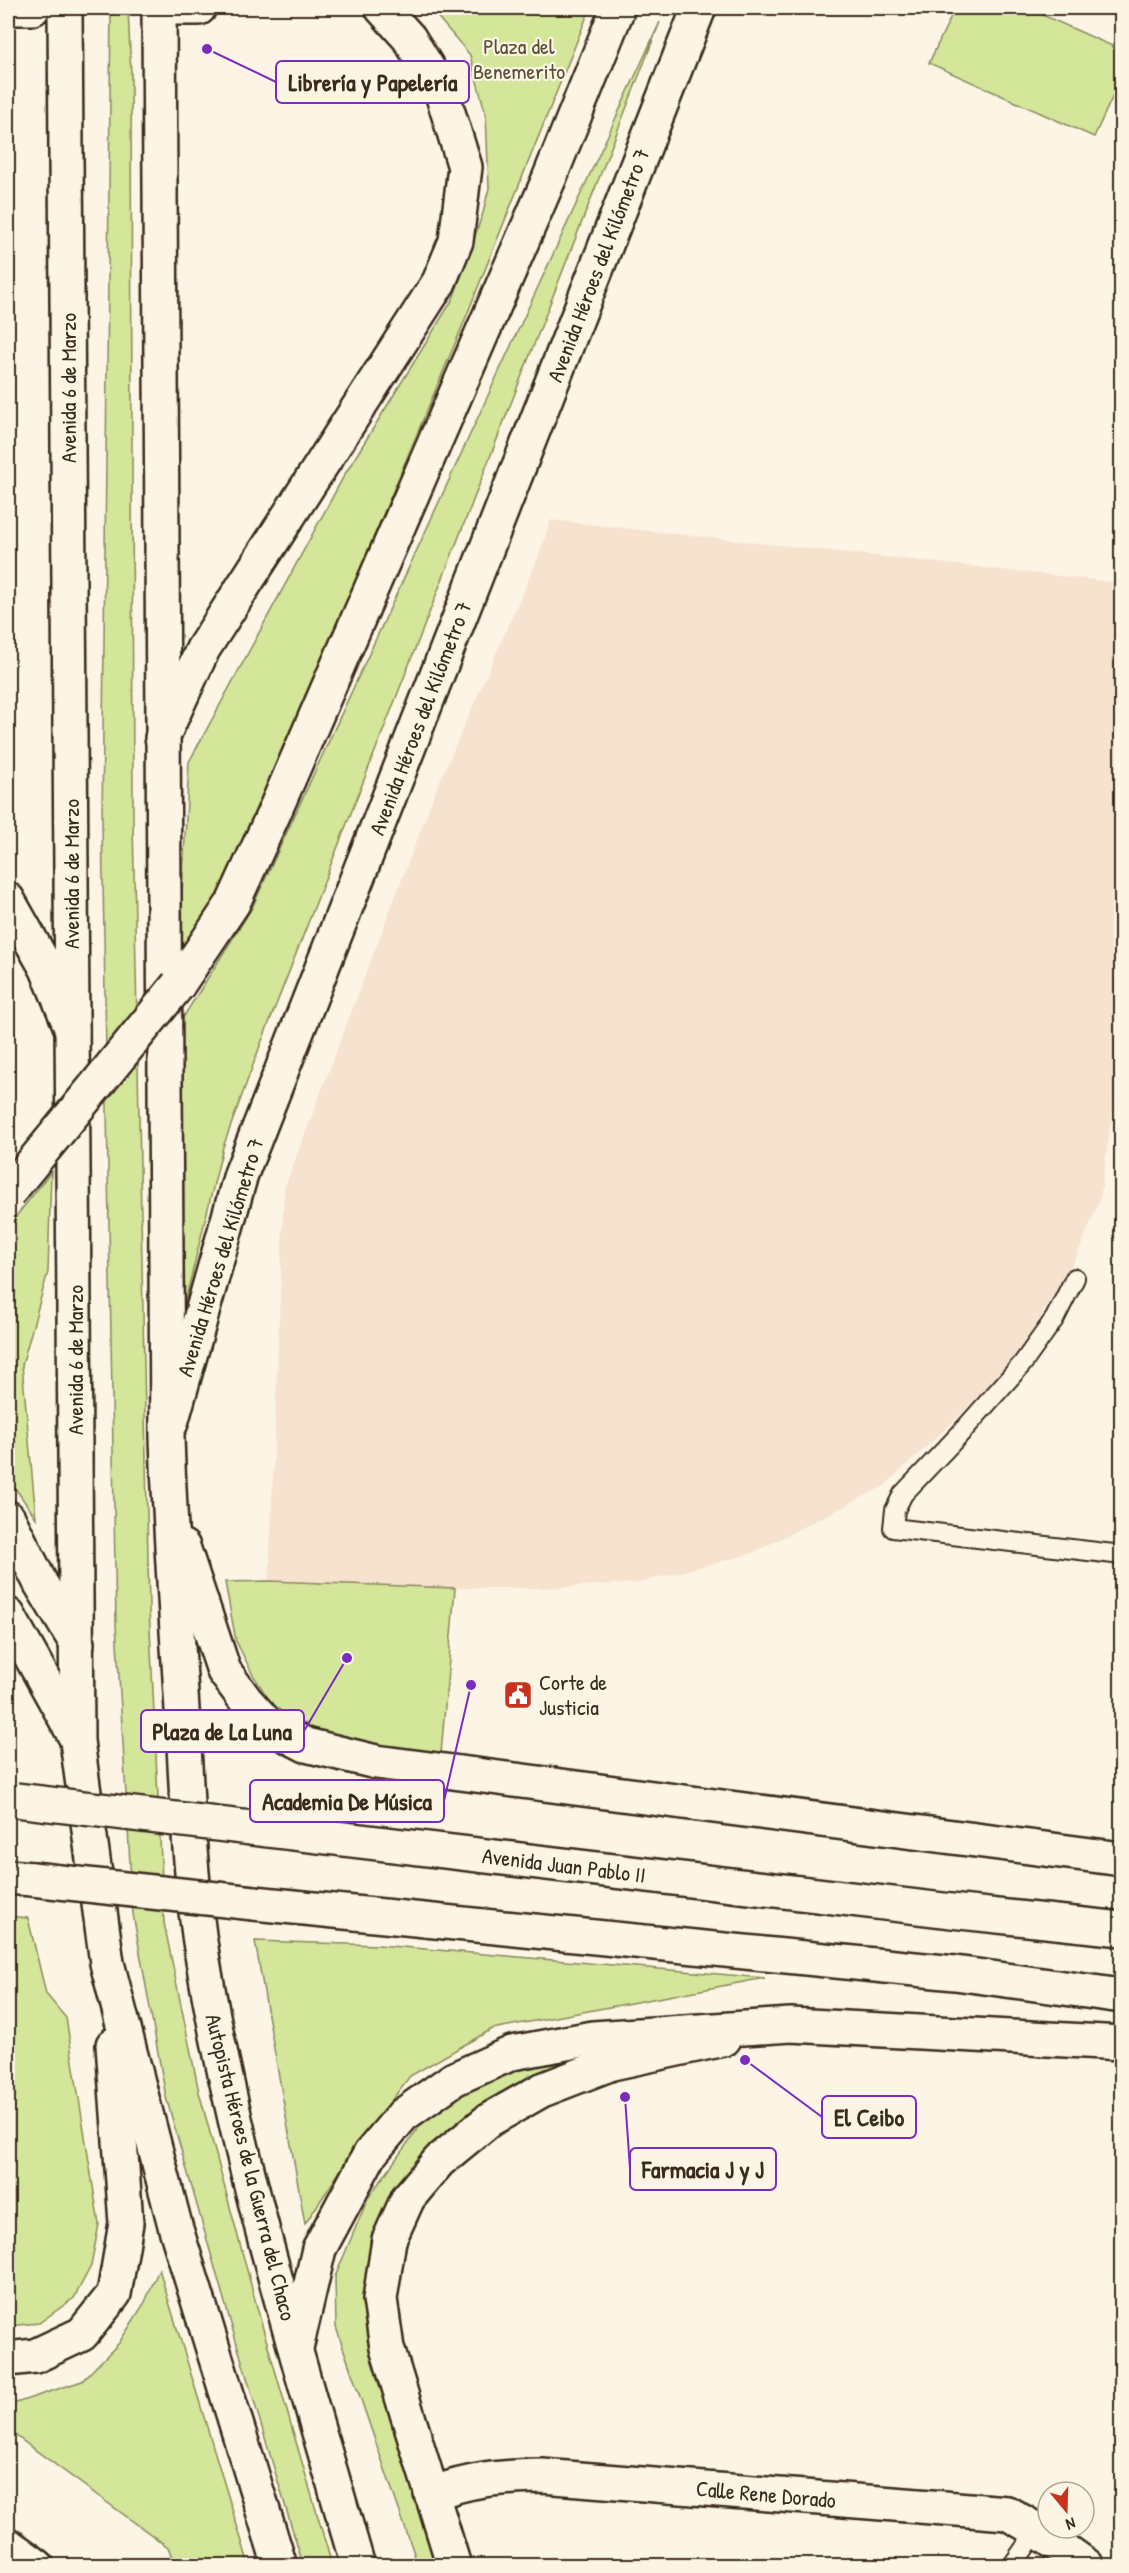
<svg xmlns="http://www.w3.org/2000/svg" width="1129" height="2573" font-family="'Patrick Hand',sans-serif">
<style>
.built{fill:#f6e2ce}
.green{fill:#d4e69a;stroke:#88885c;stroke-width:1.5}
.lines{fill:none;stroke-linecap:round;stroke-linejoin:round}
.lane-casing{stroke:#3b2a1e;stroke-width:22}
.street-casing{stroke:#3b2a1e;stroke-width:38}
.secondary-casing{stroke:#3b2a1e;stroke-width:38}
.highway-casing{stroke:#3b2a1e;stroke-width:38}
.lane{stroke:#fcf5e5;stroke-width:18}
.street{stroke:#fcf5e5;stroke-width:33}
.secondary{stroke:#fcf5e5;stroke-width:33}
.highway{stroke:#fcf5e5;stroke-width:33}
.secondary-bridge-casing{stroke:#3b2a1e;stroke-width:38;stroke-linecap:butt}
.highway-bridge-casing{stroke:#3b2a1e;stroke-width:38;stroke-linecap:butt}
.secondary-bridge{stroke:#fcf5e5;stroke-width:33}
.highway-bridge{stroke:#fcf5e5;stroke-width:33}
.labels{text-anchor:middle;stroke-width:4.5;stroke-linejoin:round;paint-order:stroke}
.park-label{font-size:22px;fill:#5a5037;stroke:#fcf5e5}
.street-label{font-size:22px;fill:#3b2a1e;stroke:#fcf5e5}
.poi-label{font-size:22px;fill:#3b2a1e;stroke:#fcf5e5;text-anchor:start}
.leader{fill:none;stroke:#7b2cbf;stroke-width:2}
.callout-dot{fill:#7b2cbf;stroke:#fcf5e5;stroke-width:2}
.callout{fill:#fcf5e5;stroke:#7b2cbf;stroke-width:2}
.callout-label{font-size:24px;text-anchor:middle;font-weight:bold;fill:#3b2a1e}
</style>
<rect width="100%" height="100%" fill="#fcf5e5"/>
<filter id="ink" filterUnits="userSpaceOnUse"><feTurbulence type="fractalNoise" baseFrequency=".0167" numOctaves="2"/><feDisplacementMap in="SourceGraphic" scale="12" xChannelSelector="R" yChannelSelector="G"/><feConvolveMatrix kernelMatrix="1 2 1 2 8 2 1 2 1" color-interpolation-filters="sRGB"/></filter>
<g filter="url(#ink)">
<polygon class="built" points="551,520 1121,583 1121,1053 1100,1199 1077,1256 1017,1356 955,1420 884,1486 750,1554 638,1583 542,1588 455,1588 269,1581 284,1189 435,792 538,558"/>
<g class="green">
<polygon points="111,8 128,8 131,75 133,822 149,1608 164,1923 199,2092 261,2322 332,2565 303,2565 231,2324 166,2097 133,1914 116,1625 102,822"/>
<polygon points="955,8 1027,8 1121,50 1121,78 1094,137 929,63"/>
<polygon points="589,11 462,327 269,786 217,898 179,953 189,762 345,474 453,299 483,213 489,188 486,115 470,55 435,14"/>
<polygon points="660,22 260,1046 223,1147 183,1310 182,1019 252,908"/>
<polygon points="51,1172 48,1272 22,1365 36,1518 8,1478 8,1231 17,1215"/>
<polygon points="269,1581 455,1588 441,1754 329,1741 274,1707 253,1675 236,1641 225,1582"/>
<polygon points="8,1916 28,1918 46,1994 66,2018 99,2224 91,2266 74,2298 39,2323 8,2326"/>
<polygon points="255,1941 378,1945 765,1978 492,2029 410,2076 358,2144 305,2224"/>
<polygon points="619,2053 400,2190 370,2241 369,2297 437,2565 418,2565 336,2327 335,2277 368,2198 422,2123 470,2087 536,2062"/>
<polygon points="159,2269 249,2565 175,2565 168,2547 8,2430 8,2402 13,2404 82,2381 119,2343 145,2302"/>
</g>
<g class="lines">
<g class="lane-casing">
<g id="lane">
<polyline points="1075,1278 1055,1318 1023,1363 959,1435 903,1494 895,1510 893,1528 1122,1555"/>
<polyline points="1012,2566 1037,2530"/>
</g>
</g>
<g class="street-casing">
<g id="street">
<polyline points="8,8 33,8"/>
<polyline points="162,738 203,649 439,282 456,241 465,167 441,90 409,38 382,8"/>
<polyline points="8,900 47,969 72,1030"/>
<path d="M431 2494C472 2479 499 2477 542 2476L1007 2513 1037 2530 1087 2566"/>
<polyline points="454,2566 387,2348 380,2299 389,2240 408,2198 439,2161 489,2120 542,2090 612,2063 724,2039"/>
</g>
</g>
<g class="secondary-casing">
<g id="secondary">
<polyline points="159,8 199,8"/>
<polyline points="178,985 233,903 273,815 549,179 618,8"/>
<polyline points="171,1423 241,1174 699,8"/>
<polyline points="8,1518 41,1584 77,1644"/>
<polyline points="8,2545 37,2566"/>
</g>
</g>
<g class="highway-casing">
<g id="highway">
<polyline points="65,8 77,1741 107,1963 176,2229 280,2566"/>
<path d="M159 8 167 1437C170 1533 177 1629 183 1725 187 1804 190 1884 203 1961 238 2166 300 2366 358 2566"/>
<polyline points="183,1547 224,1671 247,1702 269,1726 306,1745 376,1762 1122,1859"/>
<polyline points="8,1615 75,1736"/>
<polyline points="251,1828 960,1912 1122,1929"/>
<polyline points="8,1877 32,1879"/>
<polyline points="254,1903 955,1973 1122,1996"/>
<polyline points="297,2344 319,2249 370,2154 403,2115 454,2079 512,2053 593,2038 791,2025 1122,2043"/>
<polyline points="8,2359 35,2356 82,2334 114,2294 126,2223 113,2045"/>
</g>
</g>
<use href="#lane" class="lane"/>
<use href="#street" class="street"/>
<use href="#secondary" class="secondary"/>
<use href="#highway" class="highway"/>
<g class="secondary-bridge-casing">
<polyline id="secondary-bridge" points="8,1193 178,985"/>
</g>
<g class="highway-bridge-casing">
<g id="highway-bridge">
<polyline points="16,1800 251,1828"/>
<polyline points="32,1879 254,1903"/>
</g>
</g>
<use href="#secondary-bridge" class="secondary-bridge"/>
<use href="#highway-bridge" class="highway-bridge"/>
</g>
</g>
<defs>
<g id="civic-square" transform="scale(1.5)"><rect x="-9" y="-9" width="18" height="18" rx="4" fill="#c8321e" stroke="#fcf5e5"/><path d="M-.6-6.5H3V-4.5H.6V-3L4-1V1h2V6H-6V1h2V-1L-.6-3ZM-1.2 2.5V6h2.4V2.5Z" fill="#fff"/></g>
</defs>
<g fill-rule="evenodd">
<use href="#civic-square" x="518" y="1695"/>
</g>
<g class="labels">
<g class="park-label">
<text x="519" y="54">Plaza del<tspan x="519" dy="25">Benemerito</tspan></text>
</g>
<g class="street-label">
<text transform="translate(598 265) rotate(-69)" y="8">Avenida Héroes del Kilómetro 7</text>
<text transform="translate(68 388) rotate(-90)" y="8">Avenida 6 de Marzo</text>
<text transform="translate(420 718) rotate(-69)" y="8">Avenida Héroes del Kilómetro 7</text>
<text transform="translate(71 874) rotate(-90)" y="8">Avenida 6 de Marzo</text>
<text transform="translate(220 1257) rotate(-73)" y="8">Avenida Héroes del Kilómetro 7</text>
<text transform="translate(75 1360) rotate(-90)" y="8">Avenida 6 de Marzo</text>
<text transform="translate(564 1865) rotate(7)" y="8">Avenida Juan Pablo II</text>
<text transform="translate(251 2167) rotate(76)" y="8">Autopista Héroes de la Guerra del Chaco</text>
<text transform="translate(766 2494) rotate(5)" y="8">Calle Rene Dorado</text>
</g>
<g class="poi-label">
<text x="539" y="1690">Corte de<tspan x="539" dy="25">Justicia</tspan></text>
</g>
</g>
<path class="leader" d="M207 49L276 82M347 1658L304 1731M471 1685L444 1801M745 2060L822 2117M625 2097L630 2169"/>
<g class="callout-dot">
<circle cx="207" cy="49" r="6"/>
<circle cx="347" cy="1658" r="6"/>
<circle cx="471" cy="1685" r="6"/>
<circle cx="745" cy="2060" r="6"/>
<circle cx="625" cy="2097" r="6"/>
</g>
<g class="callout">
<rect x="276" y="61" width="193" height="42" rx="6"/>
<rect x="141" y="1710" width="163" height="42" rx="6"/>
<rect x="250" y="1780" width="194" height="42" rx="6"/>
<rect x="822" y="2096" width="94" height="42" rx="6"/>
<rect x="630" y="2148" width="146" height="42" rx="6"/>
</g>
<g class="callout-label">
<text x="373" y="91">Librería y Papelería</text>
<text x="222" y="1740">Plaza de La Luna</text>
<text x="347" y="1810">Academia De Música</text>
<text x="869" y="2126">El Ceibo</text>
<text x="703" y="2178">Farmacia J y J</text>
</g>
<rect width="1129" height="2573" fill="none" stroke="#fcf5e5" stroke-width="30"/>
<rect x="15" y="15" width="1099" height="2543" fill="none" stroke="#3b2a1e" stroke-width="2" filter="url(#ink)"/>
<g transform="translate(1066 2510) rotate(161)"><circle r="28" fill="#fcf5e5" stroke="#afa495" stroke-width="1.5"/>
<path d="M0-4.5L10 22L0 15L-10 22Z" fill="#c8321e"/>
<text y="-9" font-size="16" font-weight="bold" text-anchor="middle" fill="#3b2a1e">N</text>
</g>
</svg>
